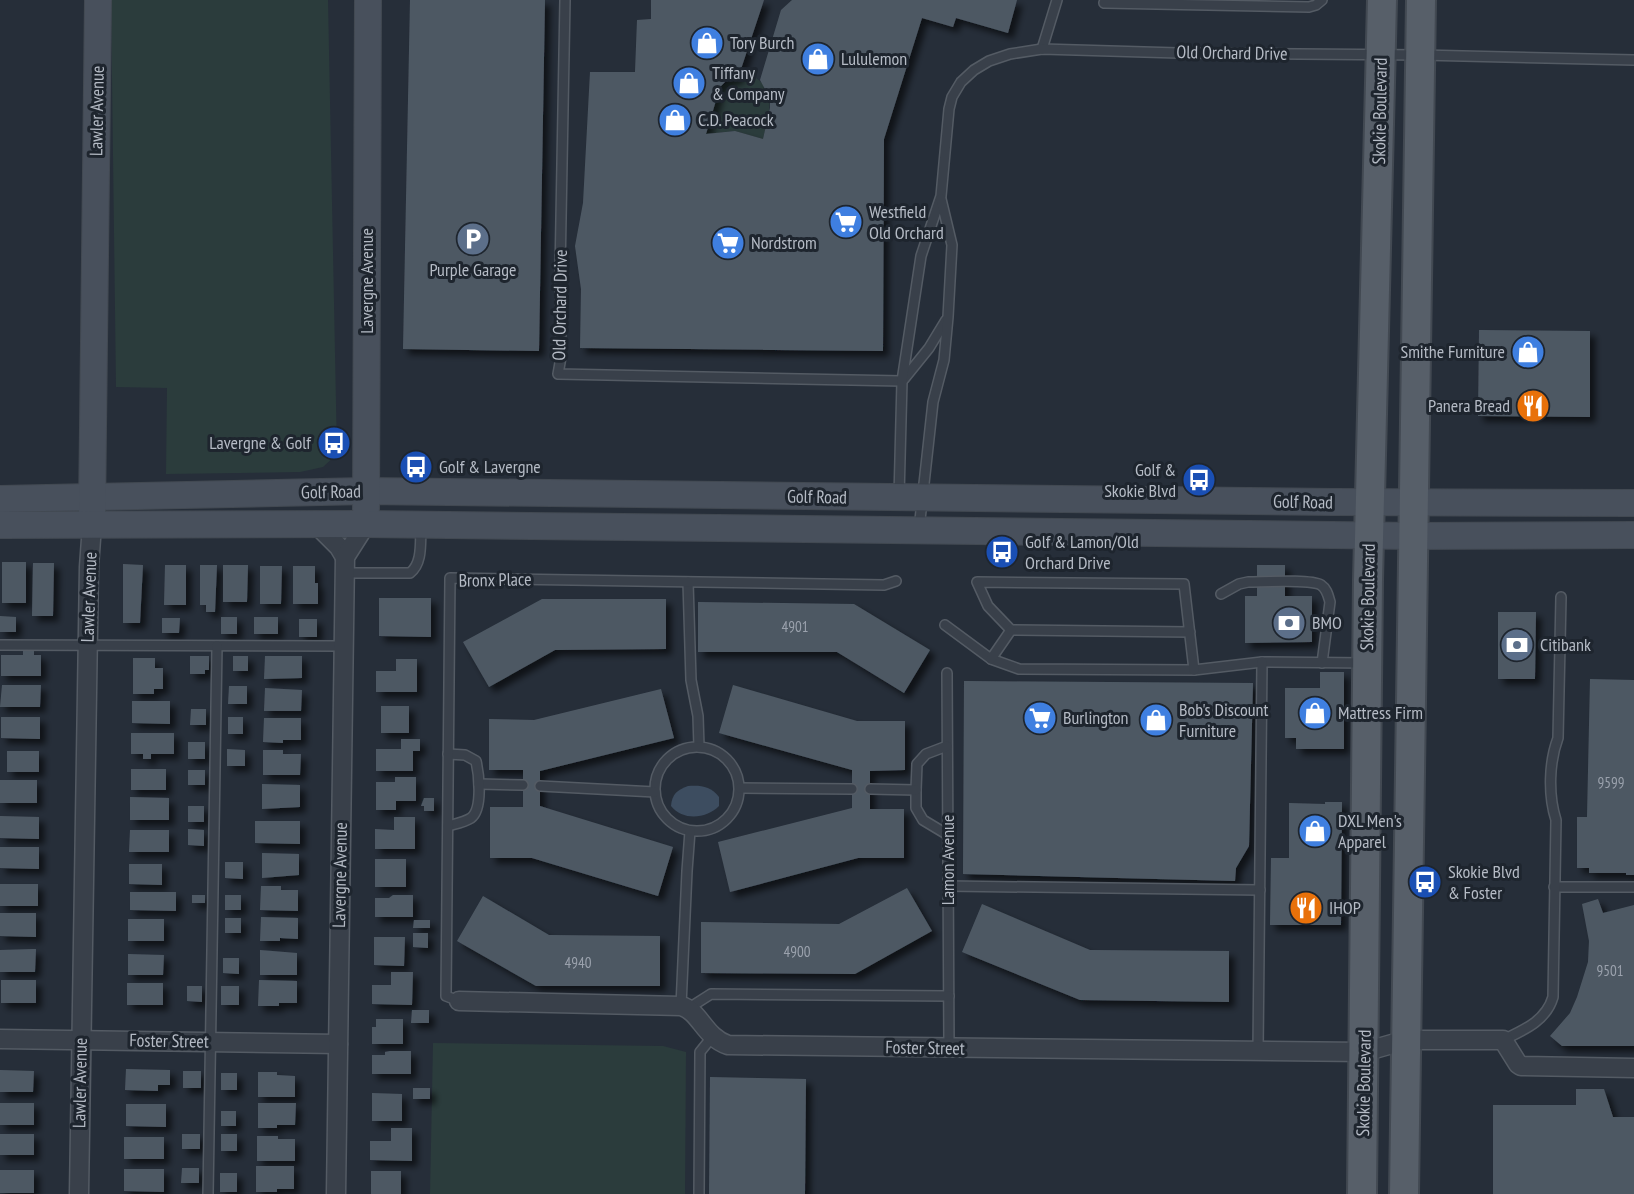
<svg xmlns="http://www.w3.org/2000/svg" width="1634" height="1194" font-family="'PT Sans Narrow',sans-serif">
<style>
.green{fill:#2b3c3c}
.water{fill:#3d4d60}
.building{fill:#4e5964;filter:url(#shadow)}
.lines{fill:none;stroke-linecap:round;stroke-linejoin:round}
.lane-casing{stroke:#545b64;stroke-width:12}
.street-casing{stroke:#545b64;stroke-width:21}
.secondary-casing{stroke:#424952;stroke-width:28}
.primary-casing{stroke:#424952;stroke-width:32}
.lane{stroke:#39404a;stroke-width:9}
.street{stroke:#39404a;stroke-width:18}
.secondary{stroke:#48505c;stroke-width:26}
.primary{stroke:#575f69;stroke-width:28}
.labels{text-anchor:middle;stroke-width:6;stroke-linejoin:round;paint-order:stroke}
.number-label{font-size:15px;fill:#9ba2ad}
.poi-label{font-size:18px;fill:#b5bbc5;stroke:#1e252e;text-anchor:start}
.street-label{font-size:18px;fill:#b5bbc5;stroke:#1e252e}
</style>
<defs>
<filter id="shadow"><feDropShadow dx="5.5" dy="5.5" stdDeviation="3" flood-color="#0009"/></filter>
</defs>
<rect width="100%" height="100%" fill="#262e39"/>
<g class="green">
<polygon points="111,0 328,0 337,454 323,467 300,472 166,474 167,388 116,387"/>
<path d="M752 76C779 89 768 116 763 139L735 131 706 134 720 87 731 80Z"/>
<polygon points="433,1043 663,1046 686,1052 685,1194 430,1194"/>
</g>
<path class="water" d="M688 786C700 785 711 786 719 797V806C706 819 683 821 671 806 672 794 677 790 688 786Z"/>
<g class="building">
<polygon points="410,0 545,0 539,351 403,349"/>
<polygon points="651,0 764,0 738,78 725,82 720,87 706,134 735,131 763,139 770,108 770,98 760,80 781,10 792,0 1017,0 1008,33 956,18 953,27 922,18 884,139 883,351 580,348 581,289 575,246 583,203 590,72 635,72 637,20 651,19"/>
<polygon points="1479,330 1590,331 1590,417 1478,416"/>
<rect x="2" y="562" width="24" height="41"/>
<polygon points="33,563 54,563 53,616 32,616"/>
<polygon points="123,564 143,565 140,623 123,623"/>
<polygon points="165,565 186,565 186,605 164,605"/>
<polygon points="200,565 217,565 215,612 206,612 206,605 200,605"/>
<polygon points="223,565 248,565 247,602 223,602"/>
<polygon points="1257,565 1285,565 1285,596 1312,596 1312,642 1245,643 1245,596 1257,596"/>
<polygon points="260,566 282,566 281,604 260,604"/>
<polygon points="293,566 315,566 315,583 318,583 318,604 293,604"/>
<polygon points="379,598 431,598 431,637 379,636"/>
<polygon points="542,599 666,599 666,649 555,650 489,687 463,642"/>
<polygon points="698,602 854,604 930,650 904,693 837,652 698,652"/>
<polygon points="1498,612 1536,612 1535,679 1498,679"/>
<polygon points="0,616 16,617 16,632 0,632"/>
<rect x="221" y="617" width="16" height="17"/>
<rect x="254" y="617" width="24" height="17"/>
<polygon points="162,618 180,618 179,633 162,633"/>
<rect x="299" y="619" width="18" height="18"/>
<polygon points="23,651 34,651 34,655 41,655 41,676 1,676 1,655 23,655"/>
<polygon points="190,656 209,656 209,670 205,670 205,674 190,674"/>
<rect x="233" y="656" width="15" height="15"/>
<polygon points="265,656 302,656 302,678 264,679"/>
<polygon points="133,658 155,658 155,668 163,668 163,689 154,689 154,694 133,694"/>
<polygon points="396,659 417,659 417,692 376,692 376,671 396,671"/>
<polygon points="1320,672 1344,672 1344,749 1296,749 1296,738 1285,738 1285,688 1320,688"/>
<polygon points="1590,679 1634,680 1634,875 1626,875 1626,873 1589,873 1589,868 1577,868 1577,817 1587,817"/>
<polygon points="964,681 1253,683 1249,846 1236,868 1235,881 963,874"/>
<polygon points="2,685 41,685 40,707 0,707"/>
<polygon points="733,685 857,721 905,721 905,770 870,771 870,809 904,809 904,858 858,858 730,892 718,842 852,808 852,770 719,733"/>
<polygon points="229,686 247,686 247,704 228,704"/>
<polygon points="265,688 302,690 301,711 264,711"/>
<polygon points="661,689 674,738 540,771 540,806 673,847 658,896 532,858 490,858 490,807 523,807 523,770 489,770 489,719 534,720"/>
<polygon points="132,701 170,701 170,724 132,723"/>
<rect x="381" y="706" width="28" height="27"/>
<polygon points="191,709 206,709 206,725 190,725"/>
<polygon points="1,717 40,717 40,739 1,738"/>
<rect x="228" y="717" width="15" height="17"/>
<polygon points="264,718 301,718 301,740 283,740 283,743 263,742"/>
<polygon points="131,733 174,733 174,754 151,754 151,759 143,759 143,754 131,754"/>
<polygon points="401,739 420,739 420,751 413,751 413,771 376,771 376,749 401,749"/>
<rect x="188" y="742" width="17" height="17"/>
<polygon points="227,749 245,750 245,766 227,766"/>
<polygon points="263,750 283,750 283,754 301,754 300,775 263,775"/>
<rect x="7" y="751" width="32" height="21"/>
<rect x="131" y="769" width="35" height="21"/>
<rect x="188" y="770" width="17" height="15"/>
<polygon points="395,777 416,777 416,801 396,801 396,810 376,810 376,782 395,782"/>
<rect x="0" y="780" width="37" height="23"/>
<polygon points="262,784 300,785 300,807 262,809"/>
<polygon points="130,797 169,798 169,820 130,820"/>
<polygon points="424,798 434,798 434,811 424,811 424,806 421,806"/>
<polygon points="1325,802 1342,802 1341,925 1270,925 1271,858 1289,858 1289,803 1325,804"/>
<rect x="188" y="806" width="16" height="16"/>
<polygon points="0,816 39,817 39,839 0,838"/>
<polygon points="394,817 415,817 415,849 375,849 375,829 394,830"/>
<polygon points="255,821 300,821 300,844 255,843"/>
<polygon points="188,829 204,830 204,846 188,845"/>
<polygon points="130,830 169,830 169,852 129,852"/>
<polygon points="0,847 39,847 39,869 0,868"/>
<polygon points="262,853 299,854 299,875 262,878"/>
<rect x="375" y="859" width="31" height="28"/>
<polygon points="225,862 243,862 243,879 225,878"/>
<polygon points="129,864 162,864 162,885 129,884"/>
<rect x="0" y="884" width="38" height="22"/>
<polygon points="261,886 281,886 281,890 298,890 298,911 260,910"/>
<polygon points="907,888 932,931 855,974 701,973 701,922 839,924"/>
<polygon points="130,892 176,892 176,911 130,910"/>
<rect x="192" y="895" width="13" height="8"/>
<rect x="225" y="895" width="16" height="15"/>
<polygon points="393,895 413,895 413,917 375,917 375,898 389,898"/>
<polygon points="483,896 549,935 660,936 660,986 536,986 457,941"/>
<polygon points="1598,899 1603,913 1634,905 1634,1046 1562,1046 1550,1036 1570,1013 1577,997 1588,962 1589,941 1582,904"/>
<polygon points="982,904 1090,950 1229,951 1229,1002 1080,1000 962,952"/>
<polygon points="0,913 36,913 36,937 0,936"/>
<polygon points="261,917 298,918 298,939 280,938 280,941 260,941"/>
<rect x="225" y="918" width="16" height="15"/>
<rect x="128" y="919" width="36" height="22"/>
<polygon points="414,920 430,920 430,928 413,928"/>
<polygon points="413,933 428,933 428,948 413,947"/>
<polygon points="374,937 405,937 404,966 374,965"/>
<polygon points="33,949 36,949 35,972 0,972 0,950"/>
<polygon points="260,950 297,953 297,975 260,975"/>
<polygon points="128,954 164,955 163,975 128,975"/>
<polygon points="223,958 239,958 239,974 223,973"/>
<polygon points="391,972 413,972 412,1005 372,1004 372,985 391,985"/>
<rect x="1" y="980" width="35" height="23"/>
<polygon points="259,980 297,981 297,1003 279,1003 279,1006 258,1006"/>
<rect x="127" y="983" width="36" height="22"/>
<polygon points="187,986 202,986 202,1002 187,1001"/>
<rect x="221" y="986" width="18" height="19"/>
<polygon points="412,1010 429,1010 429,1023 411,1023"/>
<polygon points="376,1019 403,1019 403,1044 372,1044 372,1027 376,1027"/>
<polygon points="390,1051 411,1051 411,1074 372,1074 372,1055 385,1055 385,1052"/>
<polygon points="126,1069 170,1070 170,1085 158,1085 158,1091 125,1090"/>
<polygon points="0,1070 34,1071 33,1092 0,1092"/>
<rect x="183" y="1071" width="18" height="17"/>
<polygon points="258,1072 277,1072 277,1075 295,1076 295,1097 258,1097"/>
<rect x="221" y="1073" width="16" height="17"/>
<polygon points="710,1077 806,1079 805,1194 709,1194"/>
<rect x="413" y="1088" width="17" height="11"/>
<polygon points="1576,1089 1604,1089 1613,1117 1634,1117 1634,1194 1493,1194 1493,1105 1576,1105"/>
<polygon points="372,1093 402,1094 402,1121 372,1121"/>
<rect x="0" y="1103" width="34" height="22"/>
<polygon points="258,1103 296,1103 295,1125 277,1125 277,1128 258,1128"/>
<polygon points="126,1104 166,1104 166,1127 126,1126"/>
<rect x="221" y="1111" width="15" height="15"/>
<polygon points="391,1128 412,1128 412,1161 370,1160 370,1141 391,1141"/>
<rect x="0" y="1134" width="34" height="21"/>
<rect x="182" y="1134" width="18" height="15"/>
<rect x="221" y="1134" width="16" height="17"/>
<polygon points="257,1136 278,1136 278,1139 295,1139 295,1161 257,1161"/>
<rect x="124" y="1137" width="40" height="22"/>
<polygon points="256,1166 294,1166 294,1189 277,1189 277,1192 256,1192"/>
<polygon points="182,1168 199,1168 199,1183 181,1183"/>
<polygon points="124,1169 164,1169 164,1192 124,1191"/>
<rect x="0" y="1170" width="34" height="23"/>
<rect x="371" y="1171" width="30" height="23"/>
<rect x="220" y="1173" width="17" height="19"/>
</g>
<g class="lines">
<g class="lane-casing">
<g id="lane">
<polyline points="565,0 560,273 561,357 558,374 902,381"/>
<polyline points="1105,0 1104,3 1309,7 1316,5 1322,0"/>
<polyline points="1042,49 1057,0"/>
<polyline points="904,379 929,348 946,320"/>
<polyline points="899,497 902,381 921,256 941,196 949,109 952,97 961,82 974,70 989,61 1010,54 1042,49 1178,53 1421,55 1634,60"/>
<polyline points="919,529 933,402 944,360 948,317 952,245 941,199"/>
<path d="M345 573H410C423 563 420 542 421 527"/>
<polyline points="688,582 691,680 698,716 699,747"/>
<path d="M1221 594 1239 584 1248 582C1263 582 1310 579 1321 585 1327 589 1328 595 1330 602L1322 663"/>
<polyline points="945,625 991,659 1019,669 1194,670 1262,662 1364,663"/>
<polyline points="1190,632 1011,630 988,606 977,582 1184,584 1194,670"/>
<polyline points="0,645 344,646"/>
<polyline points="991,659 1011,630"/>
<polyline points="947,673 949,1048"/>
<polyline points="947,746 926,754 917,764 916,790 916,808 923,820 948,835"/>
<circle cx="697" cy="789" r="42"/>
<polyline points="479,784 523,785"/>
<polyline points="540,786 655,792"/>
<polyline points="740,788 852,789"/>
<polyline points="870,789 916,790"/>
<path d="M448 826C455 824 465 822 471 818 483 809 479 774 476 761L465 755 448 754"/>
<polyline points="948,886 1260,890"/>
<polyline points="1554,887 1634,887"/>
<polyline points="459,1001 446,996 450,578 884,585 896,581"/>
<polyline points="681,1006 687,871 690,831"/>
<polyline points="689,1008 711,994 949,996"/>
<path d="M1503 1040C1524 1030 1546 1021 1553 997L1556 820C1548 795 1549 762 1558 738L1561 597"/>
<polyline points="1258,1051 1262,662"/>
<polyline points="208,1194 217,646"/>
<polyline points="699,1194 700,1052 712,1037"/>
</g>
</g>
<g class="street-casing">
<g id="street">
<polyline points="317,525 339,547 345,557"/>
<path d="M459 1001 681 1006C700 1011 704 1037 728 1045L1364 1052 1406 1040H1503L1518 1064 1521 1066 1634 1068"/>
<polyline points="0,1039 338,1044"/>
<polyline points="79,1194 89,567 92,525"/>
<polyline points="336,1194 345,557 366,524"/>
</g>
</g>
<g class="secondary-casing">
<g id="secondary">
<polyline points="0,499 366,491 1333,502 1634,503"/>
<polyline points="366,509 368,0"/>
<polyline points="92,513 98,0"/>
<polyline points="0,525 366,524 1414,536 1634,535"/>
</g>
</g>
<g class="primary-casing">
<g id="primary">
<polyline points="1362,1194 1368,580 1382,0"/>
<polyline points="1404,1194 1421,0"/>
</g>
</g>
<use href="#lane" class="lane"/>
<use href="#street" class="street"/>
<use href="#secondary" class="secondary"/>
<use href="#primary" class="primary"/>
</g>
<defs>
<g id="shop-disc" transform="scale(1.725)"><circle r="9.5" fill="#3f7fe0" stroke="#1e252e"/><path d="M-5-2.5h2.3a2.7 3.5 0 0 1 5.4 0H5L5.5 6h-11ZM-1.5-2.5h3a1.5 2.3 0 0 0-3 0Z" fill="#fff"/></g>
<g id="supermarket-disc" transform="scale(1.725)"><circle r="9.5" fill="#3f7fe0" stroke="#1e252e"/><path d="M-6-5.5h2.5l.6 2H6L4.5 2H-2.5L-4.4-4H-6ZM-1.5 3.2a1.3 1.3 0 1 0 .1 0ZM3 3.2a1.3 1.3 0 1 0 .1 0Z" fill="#fff"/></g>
<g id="parking-disc" transform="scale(1.725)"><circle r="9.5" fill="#5c6f8a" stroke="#1e252e"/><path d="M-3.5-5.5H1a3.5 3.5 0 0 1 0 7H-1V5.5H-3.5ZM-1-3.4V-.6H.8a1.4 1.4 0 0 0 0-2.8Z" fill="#fff"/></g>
<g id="restaurant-disc" transform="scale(1.725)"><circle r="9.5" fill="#e8710a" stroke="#1e252e"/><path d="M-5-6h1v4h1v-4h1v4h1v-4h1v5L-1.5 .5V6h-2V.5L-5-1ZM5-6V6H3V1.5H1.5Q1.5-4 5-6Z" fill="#fff"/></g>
<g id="bus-disc" transform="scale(1.725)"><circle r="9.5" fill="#1a4fb4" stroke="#1e252e"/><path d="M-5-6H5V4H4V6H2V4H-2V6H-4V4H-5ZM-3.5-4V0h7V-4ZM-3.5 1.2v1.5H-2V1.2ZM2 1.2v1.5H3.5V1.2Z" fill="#fff"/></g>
<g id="bank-disc" transform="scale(1.725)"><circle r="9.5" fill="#5c6f8a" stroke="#1e252e"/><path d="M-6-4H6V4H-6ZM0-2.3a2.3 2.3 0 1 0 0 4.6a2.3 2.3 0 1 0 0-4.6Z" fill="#fff"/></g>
</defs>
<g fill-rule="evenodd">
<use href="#shop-disc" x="707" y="43"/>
<use href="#shop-disc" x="818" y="59"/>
<use href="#shop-disc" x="689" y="83"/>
<use href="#shop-disc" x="675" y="120"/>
<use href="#supermarket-disc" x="846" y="222"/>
<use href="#parking-disc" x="473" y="239"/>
<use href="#supermarket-disc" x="728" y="243"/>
<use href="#shop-disc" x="1528" y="352"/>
<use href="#restaurant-disc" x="1533" y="406"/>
<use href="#bus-disc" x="334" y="443"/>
<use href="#bus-disc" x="416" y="467"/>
<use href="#bus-disc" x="1199" y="480"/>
<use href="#bus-disc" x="1002" y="552"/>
<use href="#bank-disc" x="1289" y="623"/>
<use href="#bank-disc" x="1517" y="645"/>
<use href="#shop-disc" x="1315" y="713"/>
<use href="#supermarket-disc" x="1040" y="718"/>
<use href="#shop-disc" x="1156" y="720"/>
<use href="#shop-disc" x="1315" y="831"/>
<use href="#bus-disc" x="1425" y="882"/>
<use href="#restaurant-disc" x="1306" y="908"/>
</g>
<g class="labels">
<g class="number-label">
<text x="795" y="632">4901</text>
<text x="1611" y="788">9599</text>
<text x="797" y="957">4900</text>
<text x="578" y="968">4940</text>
<text x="1610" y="976">9501</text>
</g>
<g class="poi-label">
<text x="730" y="49">Tory Burch</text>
<text x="841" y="65">Lululemon</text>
<text x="712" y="79">Tiffany<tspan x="712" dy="21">&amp; Company</tspan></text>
<text x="698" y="126">C.D. Peacock</text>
<text x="869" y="218">Westfield<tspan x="869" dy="21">Old Orchard</tspan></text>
<text x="751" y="249">Nordstrom</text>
<text x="473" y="276" text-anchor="middle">Purple Garage</text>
<text x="1505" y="358" text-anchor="end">Smithe Furniture</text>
<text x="1510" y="412" text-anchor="end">Panera Bread</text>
<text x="311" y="449" text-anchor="end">Lavergne &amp; Golf</text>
<text x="439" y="473">Golf &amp; Lavergne</text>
<text x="1176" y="476" text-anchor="end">Golf &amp;<tspan x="1176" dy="21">Skokie Blvd</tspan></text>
<text x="1025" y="548">Golf &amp; Lamon/Old<tspan x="1025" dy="21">Orchard Drive</tspan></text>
<text x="1312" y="629">BMO</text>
<text x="1540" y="651">Citibank</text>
<text x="1179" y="716">Bob's Discount<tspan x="1179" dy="21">Furniture</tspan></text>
<text x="1338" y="719">Mattress Firm</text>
<text x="1063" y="724">Burlington</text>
<text x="1338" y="827">DXL Men's<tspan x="1338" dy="21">Apparel</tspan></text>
<text x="1448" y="878">Skokie Blvd<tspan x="1448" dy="21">&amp; Foster</tspan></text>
<text x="1329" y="914">IHOP</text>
</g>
<g class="street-label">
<text transform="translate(1232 53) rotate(1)" y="6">Old Orchard Drive</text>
<text transform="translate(97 111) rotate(-89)" y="6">Lawler Avenue</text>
<text transform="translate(1380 111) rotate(-89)" y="6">Skokie Boulevard</text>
<text transform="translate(367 281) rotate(-90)" y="6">Lavergne Avenue</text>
<text transform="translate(560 305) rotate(-89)" y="6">Old Orchard Drive</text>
<text transform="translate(331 492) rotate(-1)" y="6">Golf Road</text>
<text transform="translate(817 497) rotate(1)" y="6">Golf Road</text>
<text transform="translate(1303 502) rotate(1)" y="6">Golf Road</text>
<text transform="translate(495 580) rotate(-1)" y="6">Bronx Place</text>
<text transform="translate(89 597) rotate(-88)" y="6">Lawler Avenue</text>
<text transform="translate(1368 597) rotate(-89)" y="6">Skokie Boulevard</text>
<text transform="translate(948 860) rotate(-90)" y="6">Lamon Avenue</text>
<text transform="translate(340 875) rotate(-89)" y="6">Lavergne Avenue</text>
<text transform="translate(169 1041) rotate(1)" y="6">Foster Street</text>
<text transform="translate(925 1048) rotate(1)" y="6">Foster Street</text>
<text transform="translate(80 1083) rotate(-89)" y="6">Lawler Avenue</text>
<text transform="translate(1364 1083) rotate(-89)" y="6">Skokie Boulevard</text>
</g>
</g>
</svg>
